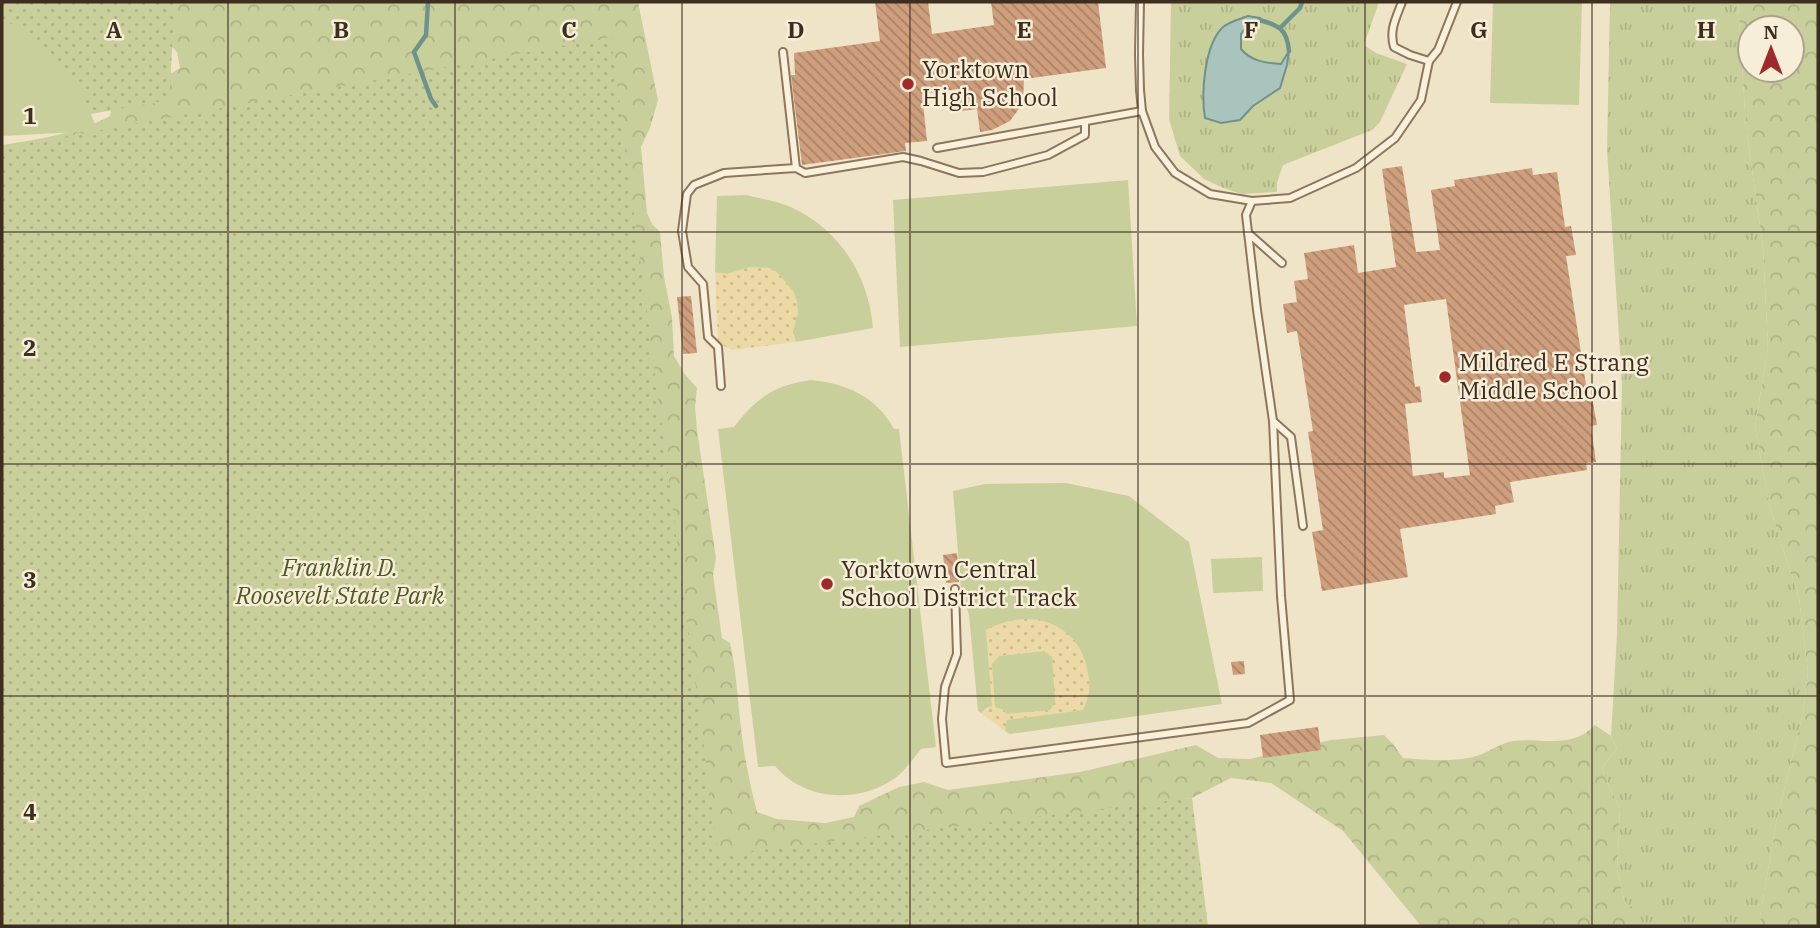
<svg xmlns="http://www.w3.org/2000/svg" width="1820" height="928" font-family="'IBM Plex Serif',serif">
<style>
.grass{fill:url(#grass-tufts)}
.forest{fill:url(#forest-crowns);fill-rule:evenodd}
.sand{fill:url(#sand-dots);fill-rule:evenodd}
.park{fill:url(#park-dots)}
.pitch{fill:#c9cf9b}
.water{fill:#a9c4bc;stroke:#6f938a;stroke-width:2}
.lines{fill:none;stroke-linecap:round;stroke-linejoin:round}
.stream{stroke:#6f938a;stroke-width:4.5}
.building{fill:url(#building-back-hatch);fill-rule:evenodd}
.service-casing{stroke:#8d765c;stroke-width:10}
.service{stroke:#faf1dc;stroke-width:6}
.grid{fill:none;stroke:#3d2e20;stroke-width:2;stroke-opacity:0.55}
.poi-dot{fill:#9e2a2b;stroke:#f7eed8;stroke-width:2.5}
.labels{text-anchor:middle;stroke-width:5;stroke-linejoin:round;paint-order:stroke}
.poi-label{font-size:24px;fill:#3d2e20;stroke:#f7eed8;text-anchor:start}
.park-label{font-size:24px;font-style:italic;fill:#4d5a26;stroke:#f7eed8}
.grid-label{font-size:23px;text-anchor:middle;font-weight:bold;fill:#3d2e20;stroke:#f7eed8;stroke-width:5;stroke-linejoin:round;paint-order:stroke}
</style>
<defs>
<pattern id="grass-tufts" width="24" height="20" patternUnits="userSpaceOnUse" patternTransform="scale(1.75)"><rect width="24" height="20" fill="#c9cf9b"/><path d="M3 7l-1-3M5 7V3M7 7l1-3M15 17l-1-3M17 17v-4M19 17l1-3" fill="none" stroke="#aeb285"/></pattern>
<pattern id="forest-crowns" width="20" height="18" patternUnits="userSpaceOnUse" patternTransform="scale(1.75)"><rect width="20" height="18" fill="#c9cf9b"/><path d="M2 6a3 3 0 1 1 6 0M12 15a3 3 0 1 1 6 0" fill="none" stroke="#aeb285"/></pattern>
<pattern id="sand-dots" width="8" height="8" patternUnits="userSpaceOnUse" patternTransform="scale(1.75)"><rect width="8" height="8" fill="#ecd9a5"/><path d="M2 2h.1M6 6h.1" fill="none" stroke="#cbbb8e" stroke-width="1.8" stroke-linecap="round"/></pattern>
<pattern id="park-dots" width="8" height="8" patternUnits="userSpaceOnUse" patternTransform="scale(1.75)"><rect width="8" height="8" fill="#c9cf9b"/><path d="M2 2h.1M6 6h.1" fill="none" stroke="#aeb285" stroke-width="1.8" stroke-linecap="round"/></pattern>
<pattern id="building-back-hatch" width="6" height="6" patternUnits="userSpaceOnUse" patternTransform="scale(1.75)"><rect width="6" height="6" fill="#cf9f7d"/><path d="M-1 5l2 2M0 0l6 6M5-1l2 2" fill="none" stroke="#a98266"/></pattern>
</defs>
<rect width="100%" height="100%" fill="#f0e4c8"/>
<g class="grass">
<polygon points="1171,2 1379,2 1364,45 1376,53 1407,64 1380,122 1372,130 1283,165 1277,183 1277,192 1242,194 1223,188 1204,179 1180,156 1169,119"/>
<polygon points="1610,2 1738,2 1746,127 1763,247 1768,348 1755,427 1769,505 1799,598 1808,672 1803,714 1777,818 1760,916 1761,926 1629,926 1632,922 1624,900 1617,870 1620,808 1608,785 1602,767 1617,749 1611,736 1617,635 1622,384 1607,150"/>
</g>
<g class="forest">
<path d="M31 2H638L658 100 650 128 641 147 647 213 652 224 660 232 664 277 672 317 674 356 684 373 697 388 695 406 697 430 716 558 713 575 722 638 730 643C736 668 737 693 740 719 743 750 749 781 757 812L777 819 825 823 854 817 859 806 899 787 924 782 948 790 1080 772 1196 745 1218 758 1250 759 1331 740 1384 735 1393 744 1403 758C1426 760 1450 762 1473 757 1487 754 1499 743 1513 741 1542 737 1571 750 1595 725L1611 736 1617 749 1602 767 1608 785 1620 808 1617 870 1624 900 1633 908 1632 922 1629 926H1421L1343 831 1271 783 1231 778 1192 798 762 867 2 926V145C39 139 76 134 110 116L111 110 180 68 177 52 172 47Z"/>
<path d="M1738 2H1818V926H1761L1760 916 1777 818 1803 714 1808 672 1799 598 1769 505 1755 427 1768 348 1763 247 1746 127ZM1750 28H1792V70H1750Z"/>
</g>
<g class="sand">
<path d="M750 267C756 267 762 267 767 268 784 272 798 293 798 310 798 324 792 326 796 342L731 350 718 342 715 272 727 274Z"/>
<path d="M1021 618C1034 619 1047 620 1059 627 1087 644 1097 681 1083 710L1008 720 1005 731 981 713 992 706 986 630 996 624ZM1044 651 1004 710 1000 708 992 664 999 656Z"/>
</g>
<g class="park">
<polygon points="2,2 175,2 169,100 2,130"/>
<polygon points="611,37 718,855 1192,798 1208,926 2,926 2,148"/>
</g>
<g class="pitch">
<polygon points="1493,2 1582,2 1579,105 1490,103"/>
<path d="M2 18C29 35 60 57 77 84 86 98 91 116 98 131L2 136Z"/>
<polygon points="1128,180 1137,326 900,347 893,200"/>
<path d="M746 195C761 199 779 201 793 208 841 231 869 277 873 328L796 342 793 331 798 313 797 301 793 291 778 273 769 268 750 267 727 274 715 272 717 196Z"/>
<path d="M811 380C846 383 877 397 894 429H899L936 747 921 749C913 759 906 770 895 778 859 804 804 801 775 766L758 767 718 429 734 427C756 398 774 385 811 380Z"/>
<path d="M1066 483 1129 496 1189 542 1222 704 1010 734 1005 731 1007 720 1083 710C1089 698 1091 686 1088 673 1080 622 1029 606 986 630L992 706 987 708 981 713 978 711 969 615 961 589 953 491 985 484Z"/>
<polygon points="1262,557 1263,591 1213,593 1211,559"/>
<polygon points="1044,651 1052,657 1055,702 1050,710 1006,714 1004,710 995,707 992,664 999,656"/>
</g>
<path class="water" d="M1248 16 1260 18 1258 23 1250 22 1241 34V49C1251 61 1265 63 1281 64L1289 51 1287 65 1280 88 1253 106 1240 120 1221 123 1205 118C1201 94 1204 45 1223 27 1229 22 1240 19 1248 16Z"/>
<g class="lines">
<g class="stream">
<polyline points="428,2 426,35 414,52 431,99 436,106"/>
<path d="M1259 20C1279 25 1287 29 1289 51"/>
<polyline points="1280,28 1300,8 1302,2"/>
</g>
</g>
<g class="building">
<polygon points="875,2 928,2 932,34 994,25 991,2 1098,2 1106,68 1024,79 1023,103 1010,121 992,130 980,132 977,109 961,111 958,89 922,94 927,141 905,143 906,151 802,165 791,75 795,75 794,53 880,41"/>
<path d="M1402 166 1416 252 1440 250 1431 190 1455 186 1454 180 1532 168 1533 175 1557 172 1565 227 1571 226 1576 255 1566 256 1588 398 1592 397 1597 425 1591 426 1596 462 1586 463 1587 470 1510 482 1514 502 1495 506 1496 514 1400 529 1408 577 1322 591 1312 532 1323 530 1308 432 1313 431 1297 331 1287 333 1283 304 1297 302 1294 281 1308 279 1304 253 1354 245 1358 273 1396 267 1382 169ZM1446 299 1470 475 1444 478V472L1413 476 1405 404 1422 402 1420 386 1415 387 1404 305Z"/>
<polygon points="691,296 697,353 683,354 677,297"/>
<polygon points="957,553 959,582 946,583 943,555"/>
<polygon points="1244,661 1245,674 1233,675 1231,662"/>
<polygon points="1318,727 1321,750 1263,758 1260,735"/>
</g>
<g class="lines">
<g class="service-casing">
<g id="service">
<polyline points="1140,2 1139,54 1140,90 1142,111 1155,147 1175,173 1210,194 1252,201 1290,198 1356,168 1395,138 1421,100 1429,61 1438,50 1457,2"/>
<path d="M1402 2C1396 18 1389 30 1394 47L1410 55 1429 61"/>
<polyline points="783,52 796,168"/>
<polyline points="937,148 1142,111"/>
<polyline points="1248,233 1282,263"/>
<polyline points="721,386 718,347 708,337 703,284 688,267 682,231 687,194 694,185 724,173 796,168 805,173 903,157 921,161 959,173 983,172 1048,155 1085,135 1085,122"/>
<polyline points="1273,421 1291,437 1303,526"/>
<polyline points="955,589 957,654 945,687 942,719 946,763 1248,723 1290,700 1281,596 1273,421 1257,310 1246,215 1252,201"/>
</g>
</g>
<use href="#service" class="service"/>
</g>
<path class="grid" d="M228 2V926M455 2V926M682 2V926M910 2V926M1138 2V926M1365 2V926M1592 2V926M2 232H1818M2 464H1818M2 696H1818"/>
<g class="poi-dot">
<circle cx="908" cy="84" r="7"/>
<circle cx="1445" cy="377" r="7"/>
<circle cx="827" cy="584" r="7"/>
</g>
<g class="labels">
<g class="poi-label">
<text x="922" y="78">Yorktown<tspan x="922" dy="28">High School</tspan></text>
<text x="1459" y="371">Mildred E Strang<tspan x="1459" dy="28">Middle School</tspan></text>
<text x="841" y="578">Yorktown Central<tspan x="841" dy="28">School District Track</tspan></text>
</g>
<g class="park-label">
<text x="340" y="576">Franklin D.<tspan x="340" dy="28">Roosevelt State Park</tspan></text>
</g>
</g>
<g class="grid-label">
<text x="114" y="38">A</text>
<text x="341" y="38">B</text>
<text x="569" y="38">C</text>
<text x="796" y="38">D</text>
<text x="1024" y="38">E</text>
<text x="1251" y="38">F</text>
<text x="1479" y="38">G</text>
<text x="1706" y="38">H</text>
<text x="30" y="124">1</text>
<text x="30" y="356">2</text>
<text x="30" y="588">3</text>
<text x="30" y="820">4</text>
</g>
<rect width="1820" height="928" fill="none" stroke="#3d2e20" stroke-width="7"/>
<g transform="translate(1771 49)"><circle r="33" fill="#f7eed8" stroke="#ada18e" stroke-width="2"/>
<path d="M0-5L12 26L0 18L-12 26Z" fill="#9e2a2b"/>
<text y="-10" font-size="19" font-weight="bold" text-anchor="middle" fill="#3d2e20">N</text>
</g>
</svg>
